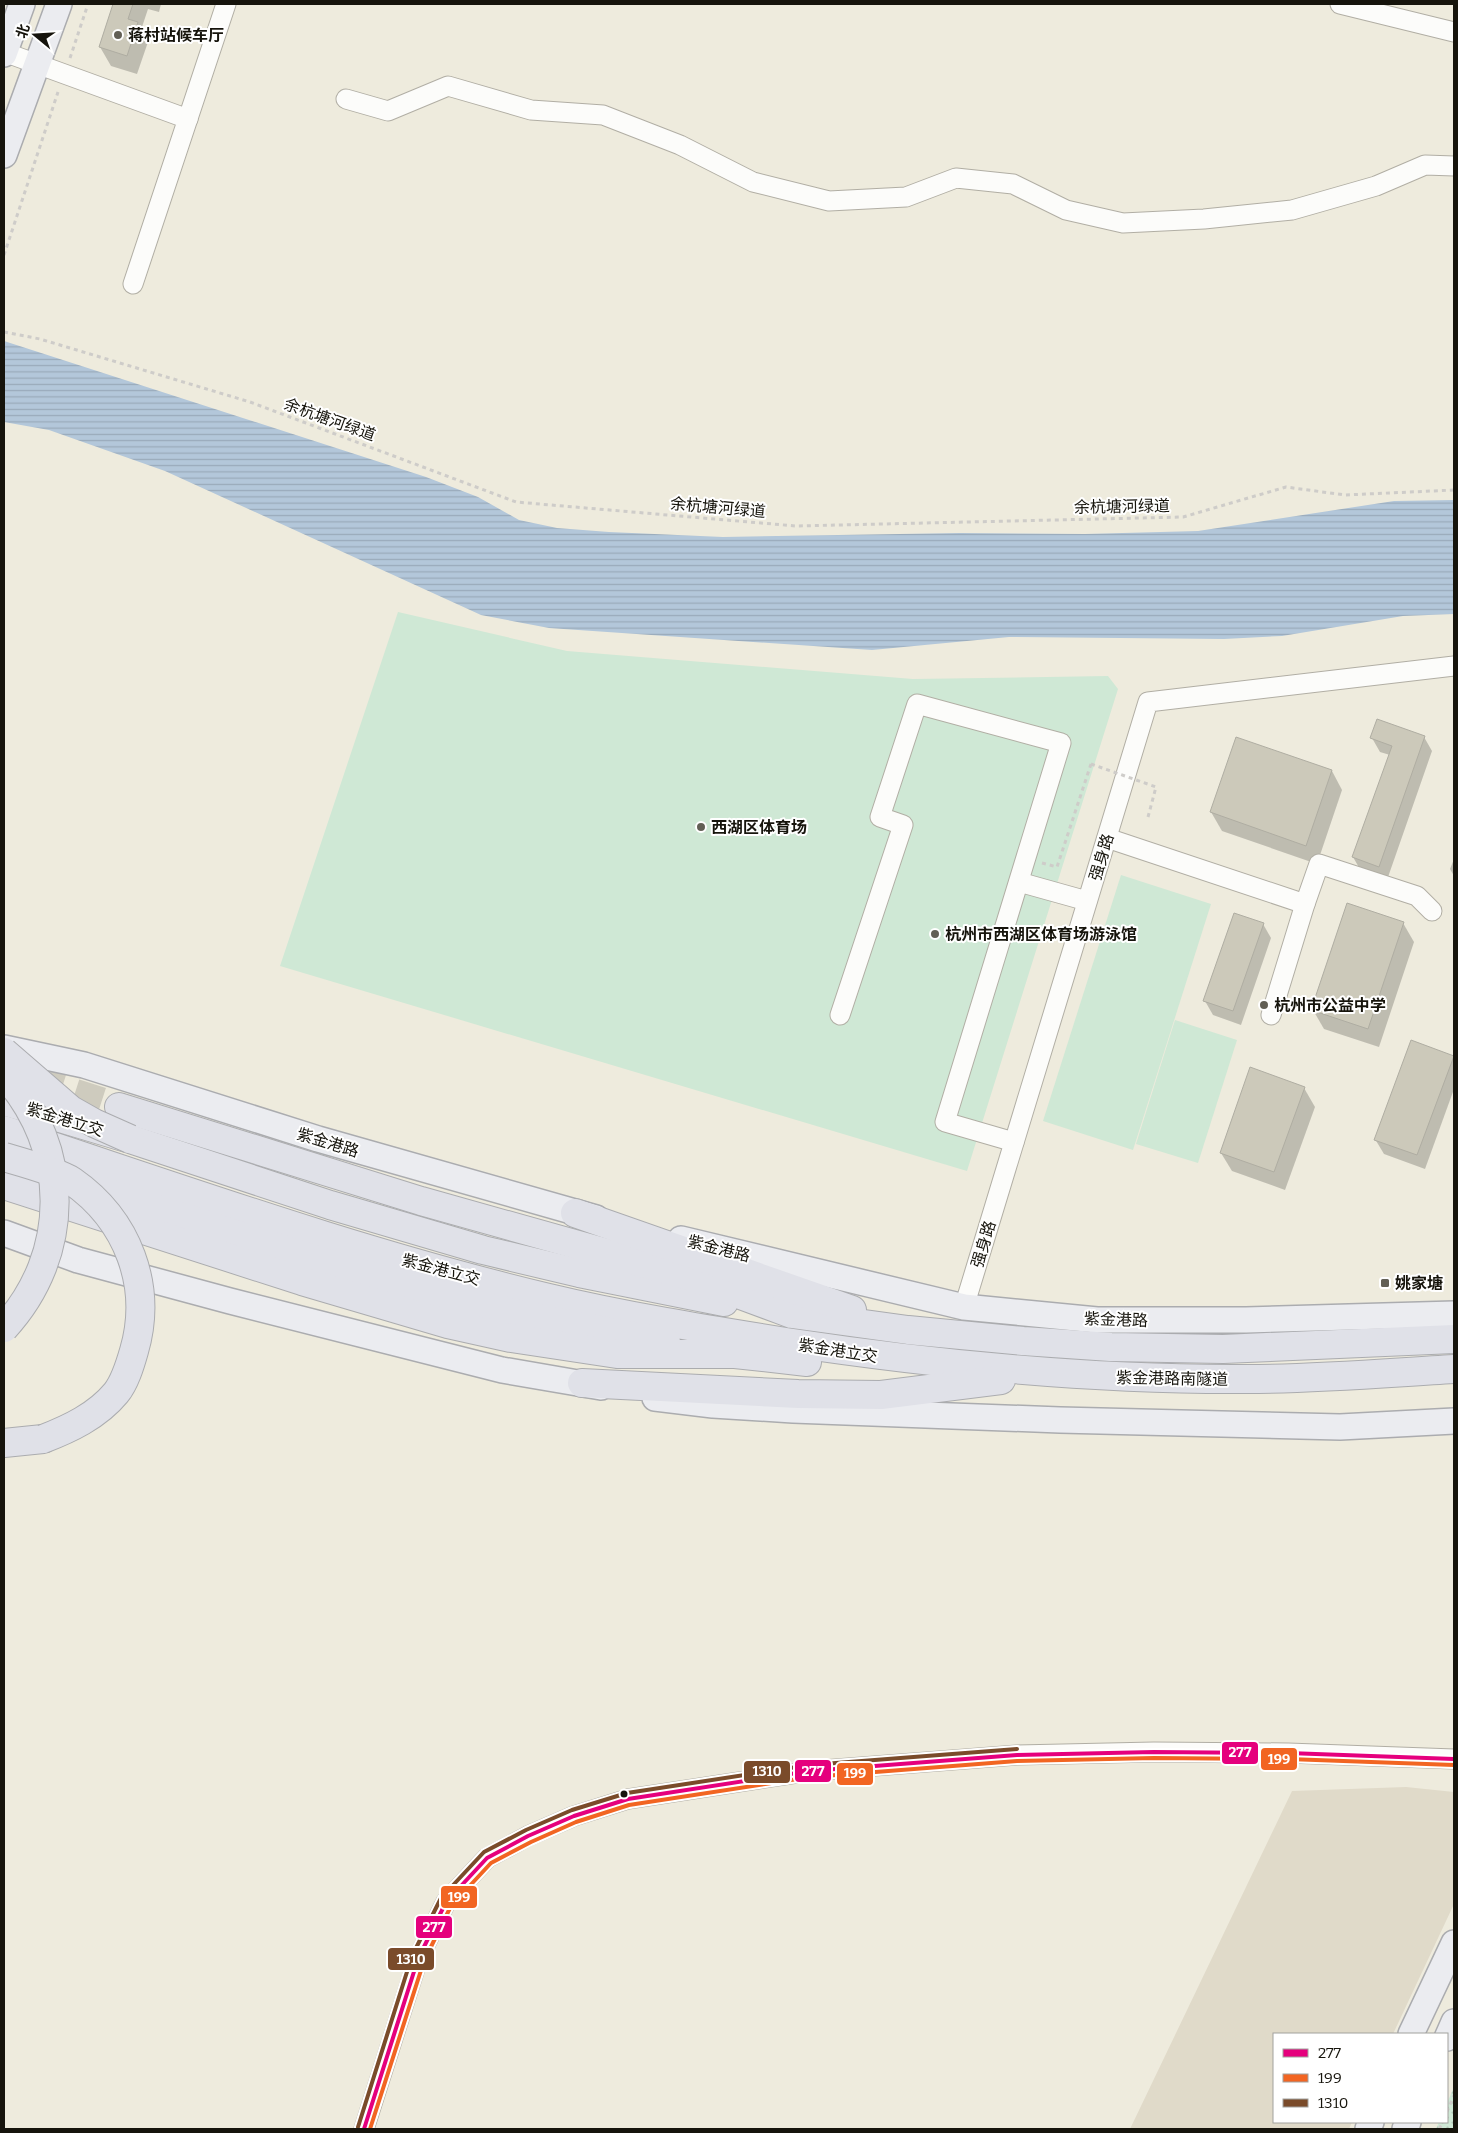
<svg xmlns="http://www.w3.org/2000/svg" width="1458" height="2133" font-family="Bitter,'Noto Sans SC',serif">
<style>
.commercial{fill:#e0dac9}
.grass{fill:url(#grass-dots)}
.pitch{fill:#cfe8d5}
.water{fill:url(#water-rules)}
.shadow{fill:#0003}
.building{fill:#ccc9ba;stroke:#afada2}
.lines{fill:none;stroke-linecap:round;stroke-linejoin:round}
.highway-tunnel{stroke:#cecbbe;stroke-width:28;stroke-dasharray:28 14;stroke-linecap:butt}
.minor-casing{stroke:#b1aea4;stroke-width:21}
.major-casing{stroke:#abacaf;stroke-width:28}
.highway-casing{stroke:#abacaf;stroke-width:30}
.path{stroke:#ceccc9;stroke-width:3;stroke-dasharray:4 4;stroke-linecap:butt}
.minor{stroke:#fcfcfa;stroke-width:19}
.major{stroke:#ebecf0;stroke-width:25}
.highway{stroke:#e0e1e8;stroke-width:28}
.highway-bridge-casing{stroke:#abacaf;stroke-width:30;stroke-linecap:butt}
.path-bridge{stroke:#ceccc9;stroke-width:3;stroke-dasharray:4 4;stroke-linecap:butt}
.highway-bridge{stroke:#e0e1e8;stroke-width:28}
.bus-1-casing{stroke:#fff;stroke-width:8}
.bus-2-casing{stroke:#fff;stroke-width:8}
.bus-3-casing{stroke:#fff;stroke-width:8}
.bus-1{stroke:#e5007d;stroke-width:4}
.bus-2{stroke:#f26522;stroke-width:4}
.bus-3{stroke:#7a4b2a;stroke-width:4}
.poi-dot{fill:#625f55;stroke:#fff;stroke-width:2}
.bus-dot{fill:#16140c;stroke:#fff;stroke-width:2}
.labels{text-anchor:middle;stroke-width:4;stroke-linejoin:round;paint-order:stroke}
.poi-label{font-size:16px;font-weight:bold;fill:#16140c;stroke:#fff;text-anchor:start}
.street-label{font-size:16px;fill:#16140c;stroke:#fff}
.line-badge{stroke:#fff;stroke-width:2}
.badge-label{font-size:14px;text-anchor:middle;font-weight:bold;fill:#fff}
</style>
<defs>
<pattern id="grass-dots" width="8" height="8" patternUnits="userSpaceOnUse" patternTransform="scale(1.25)"><rect width="8" height="8" fill="#cfe8d5"/><path d="M2 2h.1M6 6h.1" fill="none" stroke="#b1c6b6" stroke-width="1.8" stroke-linecap="round"/></pattern>
<pattern id="water-rules" width="6" height="5" patternUnits="userSpaceOnUse" patternTransform="scale(1.25)"><rect width="6" height="5" fill="#b3c7da"/><path d="M0 2.5h6" fill="none" stroke="#99aaba"/></pattern>
</defs>
<rect width="100%" height="100%" fill="#eeebdd"/>
<polygon class="commercial" points="1406,1787 1454,1792 1454,1904 1393,2034 1274,2034 1274,2122 1352,2122 1349,2129 1130,2129 1292,1791"/>
<polygon class="grass" points="1454,2087 1454,2129 1436,2129 1439,2122 1447,2122 1447,2103"/>
<g class="pitch">
<polygon points="398,612 567,651 913,679 1108,676 1118,689 967,1171 280,966"/>
<polygon points="1121,875 1211,904 1133,1150 1043,1121"/>
<polygon points="1175,1020 1237,1040 1198,1163 1136,1144"/>
</g>
<polygon class="water" points="4,341 426,477 478,497 519,520 557,528 609,532 723,537 960,533 1085,534 1198,531 1394,501 1454,500 1454,614 1403,616 1282,636 1224,639 1009,637 872,650 549,628 481,615 165,471 49,430 4,422"/>
<g class="shadow">
<polygon points="114,4 161,4 159,12 148,9 141,30 148,42 137,74 111,66 100,47"/>
<polygon points="1424,737 1432,751 1387,880 1361,871 1353,857 1390,755 1380,752 1372,738"/>
<polygon points="1332,771 1342,790 1317,864 1222,831 1211,812"/>
<polygon points="1454,859 1454,876 1450,869"/>
<polygon points="1403,923 1414,942 1379,1047 1324,1029 1313,1010"/>
<polygon points="1263,924 1271,938 1241,1025 1213,1015 1205,1001"/>
<polygon points="1453,1057 1454,1089 1425,1169 1384,1154 1375,1139"/>
<polygon points="1304,1088 1315,1107 1285,1190 1232,1171 1221,1153"/>
</g>
<g class="building">
<polygon points="113,4 133,4 128,19 138,22 127,56 99,47"/>
<polygon points="1377,719 1425,736 1379,867 1352,857 1392,746 1370,738"/>
<polygon points="1236,737 1332,770 1306,846 1210,812"/>
<polygon points="1347,903 1404,922 1368,1029 1311,1010"/>
<polygon points="1234,913 1264,923 1233,1011 1203,1001"/>
<polygon points="1411,1040 1454,1056 1417,1155 1374,1140"/>
<polygon points="1250,1067 1305,1087 1274,1172 1220,1153"/>
</g>
<g class="lines">
<polyline class="highway-tunnel" points="35,1080 119,1107"/>
<g class="minor-casing">
<g id="minor">
<polyline points="1340,4 1454,32"/>
<polyline points="4,52 188,119"/>
<polyline points="346,99 388,111 448,86 531,110 603,115 680,145 753,182 829,201 906,197 956,178 1013,184 1066,210 1123,223 1204,219 1292,210 1376,186 1425,165 1454,166"/>
<polyline points="133,284 226,4"/>
<polyline points="1107,838 1305,904"/>
<polyline points="1019,882 1087,901"/>
<polyline points="840,1015 903,825 880,817 917,704 1061,743 945,1122 1014,1142"/>
<polyline points="1271,1015 1305,904 1319,864 1417,896 1432,911"/>
<polyline points="964,1307 1148,702 1454,666"/>
<polyline points="364,2129 418,1959 446,1902 487,1858 528,1836 574,1816 628,1799 810,1771 1017,1755 1154,1752 1288,1753 1454,1759"/>
</g>
</g>
<g class="major-casing">
<g id="major">
<polyline points="4,54 22,4"/>
<polyline points="4,155 59,4"/>
<polyline points="4,1048 84,1065 318,1139 596,1218"/>
<polyline points="4,1233 78,1260 230,1301 502,1370 601,1387"/>
<polyline points="681,1239 964,1307 1097,1320 1246,1320 1454,1314"/>
<polyline points="655,1398 713,1405 793,1410 1060,1420 1340,1427 1454,1421"/>
<polyline points="1411,2034 1454,1943"/>
<polyline points="1447,2038 1454,2022"/>
<polyline points="1368,2129 1371,2122"/>
<polyline points="1405,2129 1408,2122"/>
</g>
</g>
<g class="highway-casing">
<g id="highway">
<polyline points="4,1101 130,1139 330,1205 483,1250 579,1273 724,1302"/>
<polyline points="119,1107 421,1201 692,1277 792,1314 908,1330 1023,1341 1111,1347 1223,1349 1454,1339"/>
<path d="M4 1130C183 1189 361 1253 545 1297 624 1316 705 1329 786 1342 939 1365 1091 1380 1246 1379 1315 1379 1385 1373 1454 1369"/>
<path d="M70 1180C193 1220 315 1262 440 1295 514 1315 590 1328 666 1342"/>
<polyline points="4,1185 302,1281 448,1324 511,1338 617,1354 735,1354 807,1362"/>
<polyline points="575,1213 852,1310"/>
<polyline points="582,1383 798,1394 881,1395 1001,1380"/>
<polyline points="4,1443 43,1439"/>
</g>
</g>
<g class="path">
<polyline points="70,58 88,4"/>
<polyline points="4,255 58,92"/>
<polyline points="4,332 40,339 250,402 516,502 796,526 1183,517 1286,487 1345,495 1454,490"/>
<polyline points="1148,817 1156,787"/>
<polyline points="1042,863 1057,867 1091,764"/>
<polyline points="1447,2112 1454,2095"/>
<polyline points="1439,2129 1443,2122"/>
</g>
<use href="#minor" class="minor"/>
<use href="#major" class="major"/>
<use href="#highway" class="highway"/>
<g class="highway-bridge-casing">
<g id="highway-bridge">
<polyline points="4,1052 71,1110 94,1123 130,1139"/>
<path d="M4 1074C71 1148 72 1254 4 1328"/>
<path d="M4 1157C21 1162 58 1172 72 1181 128 1220 153 1286 134 1351 130 1365 125 1382 116 1393 97 1416 69 1429 43 1439"/>
</g>
</g>
<polyline class="path-bridge" points="1091,764 1156,787"/>
<use href="#highway-bridge" class="highway-bridge"/>
<g class="bus-1-casing">
<polyline id="bus-1" points="364,2129 418,1959 446,1902 487,1858 528,1836 574,1816 628,1799 810,1771 1017,1755 1154,1752 1288,1753 1454,1759"/>
</g>
<g class="bus-2-casing">
<polyline id="bus-2" points="370,2129 424,1961 451,1906 491,1863 531,1842 576,1822 629,1805 811,1777 1017,1761 1154,1758 1288,1759 1454,1765"/>
</g>
<g class="bus-3-casing">
<polyline id="bus-3" points="358,2127 412,1956 441,1898 484,1852 526,1830 572,1810 627,1793 810,1765 1017,1749"/>
</g>
<use href="#bus-1" class="bus-1"/>
<use href="#bus-2" class="bus-2"/>
<use href="#bus-3" class="bus-3"/>
</g>
<g class="poi-dot">
<circle cx="118" cy="35" r="5"/>
<circle cx="701" cy="827" r="5"/>
<circle cx="935" cy="934" r="5"/>
<circle cx="1264" cy="1005" r="5"/>
<rect x="1380" y="1278" width="10" height="10" rx="2.5"/>
</g>
<circle class="bus-dot" cx="624" cy="1794" r="4.5"/>
<g class="labels">
<g class="poi-label">
<text x="128" y="41">蒋村站候车厅</text>
<text x="711" y="833">西湖区体育场</text>
<text x="945" y="940">杭州市西湖区体育场游泳馆</text>
<text x="1274" y="1011">杭州市公益中学</text>
<text x="1395" y="1289">姚家塘</text>
</g>
<g class="street-label">
<text transform="translate(330 419) rotate(20)" y="6">余杭塘河绿道</text>
<text transform="translate(1122 506) rotate(-1)" y="6">余杭塘河绿道</text>
<text transform="translate(718 507) rotate(5)" y="6">余杭塘河绿道</text>
<text transform="translate(1101 857) rotate(-73)" y="6">强身路</text>
<text transform="translate(65 1119) rotate(17)" y="6">紫金港立交</text>
<text transform="translate(328 1142) rotate(17)" y="6">紫金港路</text>
<text transform="translate(983 1244) rotate(-73)" y="6">强身路</text>
<text transform="translate(719 1248) rotate(14)" y="6">紫金港路</text>
<text transform="translate(441 1269) rotate(15)" y="6">紫金港立交</text>
<text transform="translate(1116 1319) rotate(2)" y="6">紫金港路</text>
<text transform="translate(838 1350) rotate(9)" y="6">紫金港立交</text>
<text transform="translate(1172 1378) rotate(1)" y="6">紫金港路南隧道</text>
</g>
</g>
<g class="line-badge">
<rect x="1221" y="1741" width="38" height="24" rx="5" fill="#e5007d"/>
<rect x="1260" y="1747" width="38" height="24" rx="5" fill="#f26522"/>
<rect x="794" y="1759" width="38" height="24" rx="5" fill="#e5007d"/>
<rect x="743" y="1760" width="48" height="24" rx="5" fill="#7a4b2a"/>
<rect x="836" y="1762" width="38" height="24" rx="5" fill="#f26522"/>
<rect x="440" y="1885" width="38" height="24" rx="5" fill="#f26522"/>
<rect x="415" y="1915" width="38" height="24" rx="5" fill="#e5007d"/>
<rect x="387" y="1947" width="48" height="24" rx="5" fill="#7a4b2a"/>
</g>
<g class="badge-label">
<text x="1240" y="1757">277</text>
<text x="1279" y="1764">199</text>
<text x="813" y="1776">277</text>
<text x="767" y="1776">1310</text>
<text x="855" y="1778">199</text>
<text x="459" y="1902">199</text>
<text x="434" y="1932">277</text>
<text x="411" y="1964">1310</text>
</g>
<rect width="1458" height="2133" fill="none" stroke="#16140c" stroke-width="10"/>
<rect x="1273" y="2033" width="175" height="90" fill="#ffffff" stroke="#a2a19e"/>
<rect x="1283" y="2049" width="25" height="8" fill="#e5007d" stroke="#a2a19e"/>
<text x="1318" y="2058" font-size="15" fill="#16140c">277</text>
<rect x="1283" y="2074" width="25" height="8" fill="#f26522" stroke="#a2a19e"/>
<text x="1318" y="2083" font-size="15" fill="#16140c">199</text>
<rect x="1283" y="2099" width="25" height="8" fill="#7a4b2a" stroke="#a2a19e"/>
<text x="1318" y="2108" font-size="15" fill="#16140c">1310</text>
<g transform="translate(35 35) rotate(288)" stroke="#ffffff" stroke-width="4" paint-order="stroke">
<path d="M0-4L9 19L0 12L-9 19Z" fill="#16140c"/>
<text y="-8" font-size="14" font-weight="bold" text-anchor="middle" fill="#16140c">北</text>
</g>
</svg>
